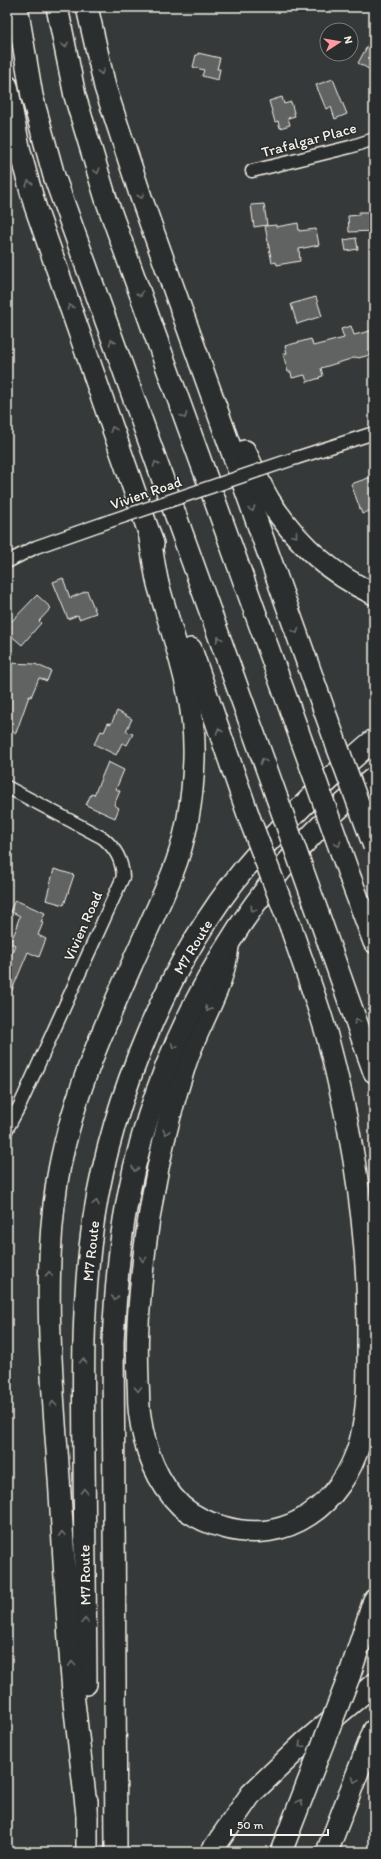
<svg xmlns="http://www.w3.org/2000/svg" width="381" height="1859" font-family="Itim,sans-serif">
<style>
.building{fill:#616362;stroke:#f4f1e8}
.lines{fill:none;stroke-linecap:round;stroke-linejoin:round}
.street-casing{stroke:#f4f1e8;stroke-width:15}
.highway-casing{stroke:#f4f1e8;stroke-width:24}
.street{stroke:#2a2d2e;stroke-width:12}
.highway{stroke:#2a2d2e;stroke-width:21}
.street-bridge-casing{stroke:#f4f1e8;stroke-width:15;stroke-linecap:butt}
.highway-bridge-casing{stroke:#f4f1e8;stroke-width:24;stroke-linecap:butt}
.street-bridge{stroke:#2a2d2e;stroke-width:12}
.highway-bridge{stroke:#2a2d2e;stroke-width:21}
.oneway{stroke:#71726f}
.labels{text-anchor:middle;stroke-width:3;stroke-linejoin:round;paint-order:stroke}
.street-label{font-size:15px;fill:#f4f1e8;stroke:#2a2d2e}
</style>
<rect width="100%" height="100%" fill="#363939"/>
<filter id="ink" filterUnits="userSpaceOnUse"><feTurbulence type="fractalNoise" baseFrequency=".025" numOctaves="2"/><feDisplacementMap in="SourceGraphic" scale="8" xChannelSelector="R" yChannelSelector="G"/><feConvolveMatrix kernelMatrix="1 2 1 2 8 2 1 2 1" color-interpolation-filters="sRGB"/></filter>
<g filter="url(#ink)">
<g class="building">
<polygon points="374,34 374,72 358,63"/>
<polygon points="198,53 220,58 217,69 220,69 218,80 202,76 204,70 193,67 196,55 198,55"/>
<polygon points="333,79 347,114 335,119 331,107 326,109 316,85"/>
<polygon points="282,97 284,104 291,102 295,116 288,118 290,125 280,128 278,121 275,122 269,101"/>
<polygon points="264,204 267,225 254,227 251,205"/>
<polygon points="359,212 374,212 374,231 349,232 348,216 359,215"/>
<polygon points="298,223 299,231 316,229 319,245 299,249 300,261 277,265 276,262 272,263 265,226 276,225 276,227"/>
<polygon points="356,238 358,249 346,251 344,240"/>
<polygon points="316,297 322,316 297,324 291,304"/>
<polygon points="351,326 354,335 374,330 374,354 358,358 357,357 321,368 323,376 319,377 320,378 307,382 305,375 292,378 291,372 288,372 283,354 287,353 285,346 311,339 313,346 344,338 341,329"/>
<polygon points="374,476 374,509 362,514 351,484"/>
<polygon points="63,578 70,598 87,591 96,613 79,619 78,615 68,619 53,582"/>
<polygon points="37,595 51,608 39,621 41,623 22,645 8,633 12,627 9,624"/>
<polygon points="7,663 35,664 51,671 47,681 39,678 31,697 29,696 16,733 7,730"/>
<polygon points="117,711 132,719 126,731 133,734 127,745 122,743 116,755 94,744 101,731 104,732 108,723 111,724"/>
<polygon points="108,762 124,770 116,789 120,791 114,805 119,808 115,818 86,805 91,794 94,795"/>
<polygon points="54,869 74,875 64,905 46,900"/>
<polygon points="15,900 45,913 41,922 43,923 38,935 46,939 39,957 28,952 7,1002 7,964 15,945 10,943 18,925 17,924 20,916 10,911"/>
</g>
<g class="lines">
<g class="street-casing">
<g id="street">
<polyline points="252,171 350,147 374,139"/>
<polyline points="296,458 374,433"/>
<polyline points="7,562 36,547 110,521"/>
<path d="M7 787 103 838C116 849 122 860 123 877L20 1105 7 1129"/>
</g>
</g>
<g class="highway-casing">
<g id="highway">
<polyline points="17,7 32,96 54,176 277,798"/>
<polyline points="57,7 75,96 106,199 311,767"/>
<polyline points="87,7 105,87 142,200 337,746"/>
<polyline points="7,86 20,152 35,206 153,544"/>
<path d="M245 451C253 467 260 485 269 500 295 541 330 574 374 594"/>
<polyline points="191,649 250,820"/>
<polyline points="351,880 374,942"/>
<polyline points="314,902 374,1072"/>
<path d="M228 946C224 989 198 1024 185 1065 159 1144 145 1226 139 1309 137 1333 137 1358 138 1382 139 1393 138 1405 140 1416 144 1448 157 1483 181 1506 193 1516 208 1523 223 1527 288 1546 342 1504 360 1442 369 1407 368 1371 368 1335 369 1234 353 1133 327 1036 317 1000 303 964 291 928"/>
<polyline points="349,1677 374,1600"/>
<path d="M86 1684C85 1607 84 1531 84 1455 83 1376 82 1296 94 1217 112 1099 169 960 245 868 271 837 299 809 328 781 343 767 358 753 374 740"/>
<path d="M87 1814C83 1777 78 1739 74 1702 67 1628 64 1553 59 1478 52 1379 42 1281 57 1182 69 1106 101 1034 132 964 145 934 160 904 172 874 187 837 193 796 194 758 196 696 174 642 158 584 154 567 152 549 149 532"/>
<polyline points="87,1852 87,1801"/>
<path d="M116 1852 113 1342C115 1301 118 1260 124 1220 150 1054 242 883 374 778"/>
<polyline points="211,1852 251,1794 304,1743 374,1684"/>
<polyline points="281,1852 315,1764"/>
<polyline points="327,1852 374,1730"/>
</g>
</g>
<use href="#street" class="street"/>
<use href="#highway" class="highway"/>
<g class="street-bridge-casing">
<polyline id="street-bridge" points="110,521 296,458"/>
</g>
<g class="highway-bridge-casing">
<g id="highway-bridge">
<polyline points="337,746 374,846"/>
<polyline points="311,767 351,880"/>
<polyline points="277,798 314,902"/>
<polyline points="250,820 291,928"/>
<polyline points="315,1764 349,1677"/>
</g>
</g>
<use href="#street-bridge" class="street-bridge"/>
<use href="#highway-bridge" class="highway-bridge"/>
</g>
<defs><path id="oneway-chevron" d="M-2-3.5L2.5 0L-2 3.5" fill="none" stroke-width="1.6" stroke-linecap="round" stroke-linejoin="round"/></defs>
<g class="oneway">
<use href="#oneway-chevron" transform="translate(65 45) rotate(78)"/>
<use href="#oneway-chevron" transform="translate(101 72) rotate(76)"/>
<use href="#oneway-chevron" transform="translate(97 171) rotate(73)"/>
<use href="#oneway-chevron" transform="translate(29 183) rotate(-105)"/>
<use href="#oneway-chevron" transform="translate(141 196) rotate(71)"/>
<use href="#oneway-chevron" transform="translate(140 294) rotate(70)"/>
<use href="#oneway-chevron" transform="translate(70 307) rotate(-109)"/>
<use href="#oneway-chevron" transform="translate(112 342) rotate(-110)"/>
<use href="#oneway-chevron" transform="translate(184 416) rotate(70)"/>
<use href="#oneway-chevron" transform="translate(113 429) rotate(-109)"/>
<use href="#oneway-chevron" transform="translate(156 464) rotate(-110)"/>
<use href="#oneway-chevron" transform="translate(252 509) rotate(70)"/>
<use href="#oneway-chevron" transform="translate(295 535) rotate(51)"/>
<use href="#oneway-chevron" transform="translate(296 631) rotate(70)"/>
<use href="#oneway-chevron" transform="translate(219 639) rotate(-110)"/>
<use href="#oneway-chevron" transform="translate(219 731) rotate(-109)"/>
<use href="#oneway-chevron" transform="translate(263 761) rotate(-110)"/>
<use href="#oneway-chevron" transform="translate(338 844) rotate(70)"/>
<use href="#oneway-chevron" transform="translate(253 909) rotate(125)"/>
<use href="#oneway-chevron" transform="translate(208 1009) rotate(113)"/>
<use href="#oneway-chevron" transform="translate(357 1021) rotate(-108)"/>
<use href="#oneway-chevron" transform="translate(174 1046) rotate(114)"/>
<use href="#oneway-chevron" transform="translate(166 1132) rotate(104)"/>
<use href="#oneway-chevron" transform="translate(135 1169) rotate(104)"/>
<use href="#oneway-chevron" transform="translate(96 1203) rotate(-79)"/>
<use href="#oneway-chevron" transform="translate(143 1259) rotate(95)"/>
<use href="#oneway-chevron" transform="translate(49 1274) rotate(-88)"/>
<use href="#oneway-chevron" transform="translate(115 1298) rotate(93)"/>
<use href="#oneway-chevron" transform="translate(83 1361) rotate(-89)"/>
<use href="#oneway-chevron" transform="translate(138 1389) rotate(88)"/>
<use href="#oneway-chevron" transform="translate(53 1404) rotate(-94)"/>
<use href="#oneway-chevron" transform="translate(84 1491) rotate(-91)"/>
<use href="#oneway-chevron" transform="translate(62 1534) rotate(-94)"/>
<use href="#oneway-chevron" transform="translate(85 1621) rotate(-91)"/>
<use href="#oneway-chevron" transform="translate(72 1664) rotate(-94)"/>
<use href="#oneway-chevron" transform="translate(301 1745) rotate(138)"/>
<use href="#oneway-chevron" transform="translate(355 1780) rotate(111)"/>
<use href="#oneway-chevron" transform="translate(300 1802) rotate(-69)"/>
</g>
</g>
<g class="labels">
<g class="street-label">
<text transform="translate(309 140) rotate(-15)" y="5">Trafalgar Place</text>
<text transform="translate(146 493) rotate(-19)" y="5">Vivien Road</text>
<text transform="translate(83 926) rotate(-66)" y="5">Vivien Road</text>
<text transform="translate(193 947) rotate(-59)" y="5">M7 Route</text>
<text transform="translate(91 1251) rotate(-84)" y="5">M7 Route</text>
<text transform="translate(85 1575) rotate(-91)" y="5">M7 Route</text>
</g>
</g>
<rect width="381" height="1859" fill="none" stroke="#2a2d2e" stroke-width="24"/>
<rect x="12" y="12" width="357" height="1835" fill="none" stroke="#f4f1e8" stroke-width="1.5" filter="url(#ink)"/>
<g transform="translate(339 42) rotate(78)"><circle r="19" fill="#2a2d2e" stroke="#7b7b78"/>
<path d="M0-3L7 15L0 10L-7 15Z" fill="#ff9aa2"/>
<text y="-6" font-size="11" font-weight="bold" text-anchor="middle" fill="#f4f1e8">N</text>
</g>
<path d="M231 1829v6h97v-6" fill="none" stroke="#f4f1e8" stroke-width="2"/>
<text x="237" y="1829" font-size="12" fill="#f4f1e8" stroke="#2a2d2e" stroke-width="3" paint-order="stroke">50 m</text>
</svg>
